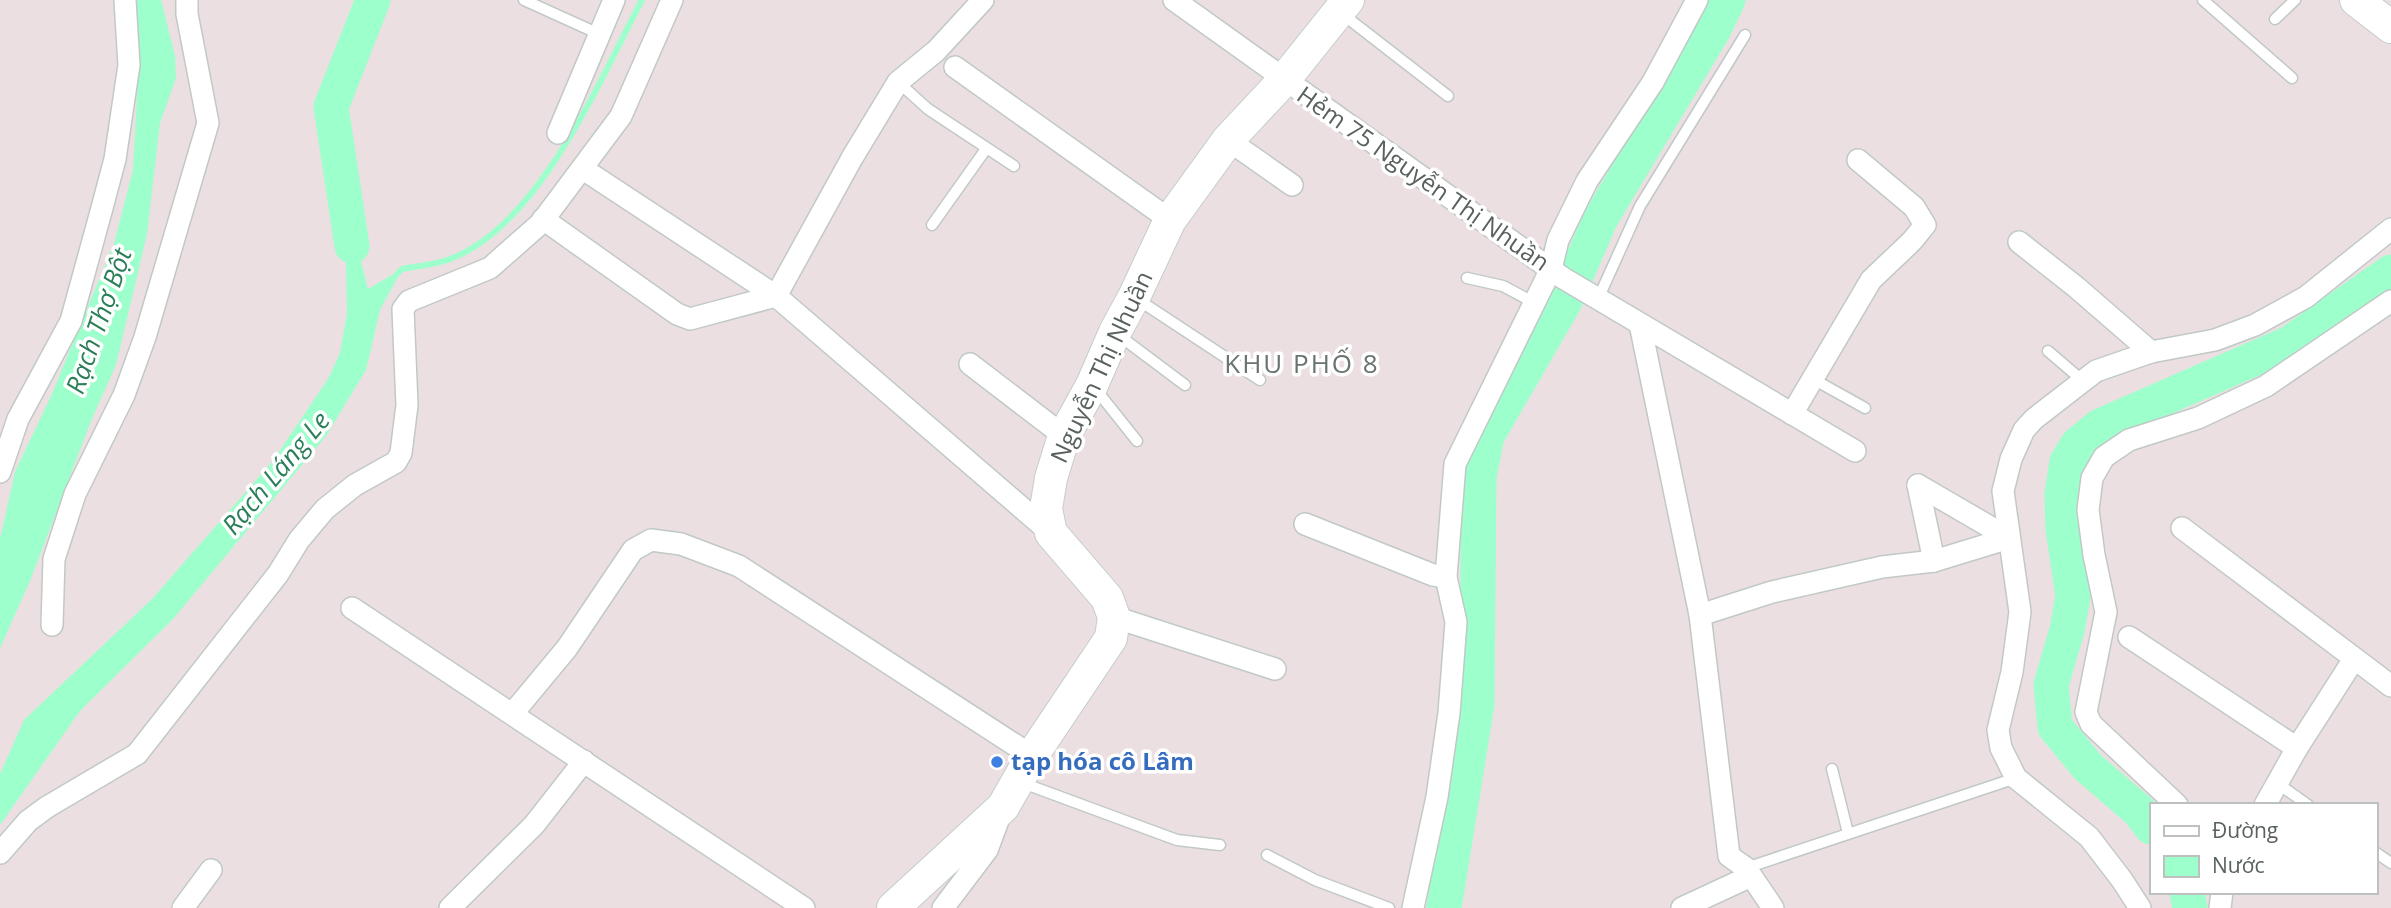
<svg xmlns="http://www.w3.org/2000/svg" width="2391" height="908" font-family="'Open Sans',sans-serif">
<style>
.water{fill:#9dffcb}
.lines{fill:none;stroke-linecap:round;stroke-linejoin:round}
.stream{stroke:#9dffcb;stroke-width:6}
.river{stroke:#9dffcb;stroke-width:35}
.lane-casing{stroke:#c1c9c7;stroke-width:13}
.street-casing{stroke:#c1c9c7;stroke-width:24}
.secondary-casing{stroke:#c3cdca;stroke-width:34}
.lane{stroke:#fff;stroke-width:10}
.street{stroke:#fff;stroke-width:21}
.secondary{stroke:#fff;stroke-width:32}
.shop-dot{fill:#3f7fe0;stroke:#fff;stroke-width:2.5}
.labels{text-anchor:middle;stroke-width:7;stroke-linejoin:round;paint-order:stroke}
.street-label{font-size:24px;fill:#58615e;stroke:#fff}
.shop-label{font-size:24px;font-weight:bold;fill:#366cbe;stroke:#fff;text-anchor:start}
.water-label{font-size:26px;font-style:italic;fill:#2a7e58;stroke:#fff}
.neighbourhood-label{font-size:26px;letter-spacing:2px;fill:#69736f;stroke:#fff}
</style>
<rect width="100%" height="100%" fill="#ecdfe2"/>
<g class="water">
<polygon points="128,0 161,0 175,56 176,78 160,123 147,234 116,365 91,421 30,581 0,648 0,539 15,472 51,396 114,244 133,170 138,81"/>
<polygon points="345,198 368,289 402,269 380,310 366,370 326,436 173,619 80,711 0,825 0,774 24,720 152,599 272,462 328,379 340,353 347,314"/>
</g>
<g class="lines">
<path class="stream" d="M398 273 402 269C417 266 435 265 450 259 540 225 599 81 642 0"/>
<g class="river">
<polyline points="352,246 331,107 373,0"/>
<polyline points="2151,827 2139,811 2088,767 2055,727 2051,685 2067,630 2073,596 2063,529 2062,494 2067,462 2078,444 2100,426 2290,343 2391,272"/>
<polyline points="2187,892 2190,908"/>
<polyline points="1444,908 1477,704 1479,476 1487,436 1564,303 1601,218 1714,29 1728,0"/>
</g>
<g class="lane-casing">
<g id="lane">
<polyline points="524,0 599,34"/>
<polyline points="2203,0 2292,78"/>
<polyline points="1341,13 1448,96"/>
<polyline points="2275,19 2295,0"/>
<polyline points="898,82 928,109 1014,166"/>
<polyline points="932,225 986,149"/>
<polyline points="1467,278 1503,286 1533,302"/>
<polyline points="1137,299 1260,380"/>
<polyline points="1598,299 1640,206 1745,35"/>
<polyline points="1117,334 1185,385"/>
<polyline points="2048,351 2083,381"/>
<polyline points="1813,379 1865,408"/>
<polyline points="1094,387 1137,441"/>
<polyline points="1832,769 1848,833"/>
<polyline points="1020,782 1177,840 1220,845"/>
<polyline points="2277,783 2308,805"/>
<polyline points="2375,852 2391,863"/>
<polyline points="1267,855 1315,880 1389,908"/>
<polyline points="1746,868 2016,778"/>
</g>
</g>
<g class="street-casing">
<g id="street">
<polyline points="1174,0 1563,278 1855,451"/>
<polyline points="955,67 1170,220"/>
<polyline points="558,133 614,0"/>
<polyline points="1228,140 1292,185"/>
<polyline points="583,169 776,296 1051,533"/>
<polyline points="543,219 677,314 690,319 776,296 852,158 898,82 936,51 983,0"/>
<polyline points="2019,242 2076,287 2151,352"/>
<polyline points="1640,324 1700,615 1729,856 1746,868 1773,908"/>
<polyline points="970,364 1064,436"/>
<polyline points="1792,414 1871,280 1912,241 1925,225 1914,207 1858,160"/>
<polyline points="0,472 18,419 71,321 102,208 115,159 129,65 125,0"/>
<polyline points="1918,485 2009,538"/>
<polyline points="1918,485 1934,561"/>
<polyline points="1305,524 1433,575 1446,577"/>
<polyline points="2182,528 2391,686"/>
<polyline points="352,608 804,908"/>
<polyline points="1700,615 1772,592 1882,567 1934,561 2009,538"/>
<polyline points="1114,617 1275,669"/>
<polyline points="52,625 54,559 75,494 124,395 145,337 208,123 187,14 187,0"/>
<polyline points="2129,637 2297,748"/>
<polyline points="513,713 567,648 633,550 651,540 681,544 739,566 1032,756"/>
<polyline points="2177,805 2091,724 2086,712 2106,612 2094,555 2088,510 2092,478 2104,457 2129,440 2198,418 2266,386 2391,301"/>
<polyline points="2265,805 2297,748 2354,659"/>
<polyline points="0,853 28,821 47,807 137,754 278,574 299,540 325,509 355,485 396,462 401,453 407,405 403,309 409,301 490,268 541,223 621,116 672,0"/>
<polyline points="183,908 211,870"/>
<polyline points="450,908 534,825 584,761"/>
<polyline points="943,908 987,850 1000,815"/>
<polyline points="1413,908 1437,797 1449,713 1456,622 1446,577 1455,464 1551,269 1558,240 1587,181 1653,82 1697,0"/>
<polyline points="1682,908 1751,876"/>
<polyline points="2140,908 2122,880 2089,837 2016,778 2001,748 1998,730 2012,672 2020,612 2003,491 2011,459 2024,430 2034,419 2096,371 2151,352 2215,340 2255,325 2306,297 2391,229"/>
<polyline points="2220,908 2222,892"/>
</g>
</g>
<g class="secondary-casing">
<g id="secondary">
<polyline points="2356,0 2391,27"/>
<polyline points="893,908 1003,807 1032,756 1111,638 1114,617 1107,598 1051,533 1046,509 1051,478 1064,436 1092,385 1115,332 1134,297 1170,220 1228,140 1284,80 1348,0"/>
</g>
</g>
<use href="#lane" class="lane"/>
<use href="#street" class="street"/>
<use href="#secondary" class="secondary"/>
</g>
<circle class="shop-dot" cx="997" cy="762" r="7"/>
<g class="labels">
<g class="street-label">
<text transform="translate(1423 179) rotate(35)" y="8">Hẻm 75 Nguyễn Thị Nhuần</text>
<text transform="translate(1102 367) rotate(-65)" y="8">Nguyễn Thị Nhuần</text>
</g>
<g class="shop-label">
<text x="1011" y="770">tạp hóa cô Lâm</text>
</g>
<g class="water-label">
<text transform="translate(99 321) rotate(-71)" y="9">Rạch Thợ Bột</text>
<text transform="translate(276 473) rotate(-50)" y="9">Rạch Láng Le</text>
</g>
<g class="neighbourhood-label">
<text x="1302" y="373">KHU PHỐ 8</text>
</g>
</g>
<rect x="2150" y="803" width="228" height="91" fill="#ffffff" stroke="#bcc0bf" stroke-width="2"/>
<rect x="2164" y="826" width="35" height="10" fill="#ffffff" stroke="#bcc0bf" stroke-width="2"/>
<text x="2212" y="838" font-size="21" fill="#58615e">Đường</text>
<rect x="2164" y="856" width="35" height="21" fill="#9dffcb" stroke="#bcc0bf" stroke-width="2"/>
<text x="2212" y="873" font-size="21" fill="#58615e">Nước</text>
</svg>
